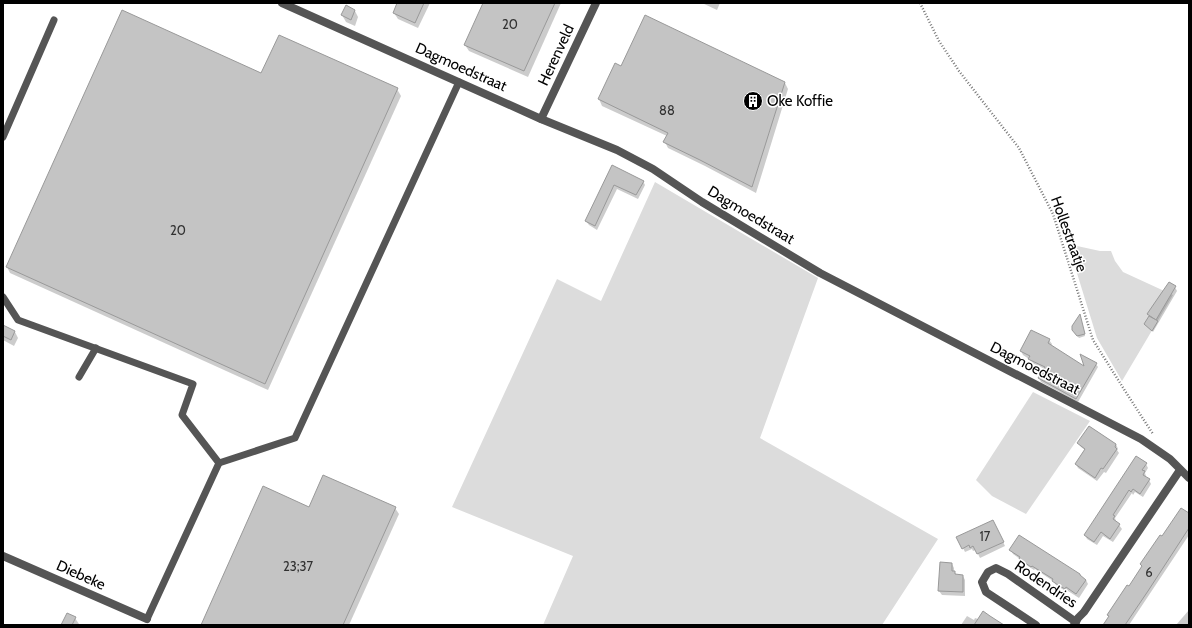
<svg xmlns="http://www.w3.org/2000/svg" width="1192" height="628" font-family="Cabin,sans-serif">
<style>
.green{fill:#dcdcdc}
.shadow{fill:#0003}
.building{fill:#c4c4c4;stroke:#999}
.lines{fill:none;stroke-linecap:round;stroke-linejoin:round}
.path{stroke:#777;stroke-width:2.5;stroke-dasharray:1 2;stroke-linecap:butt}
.lane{stroke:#555;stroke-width:7}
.street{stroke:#555;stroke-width:8}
.labels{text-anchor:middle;stroke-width:3;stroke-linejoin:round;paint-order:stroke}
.number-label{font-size:13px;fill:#313131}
.street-label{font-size:15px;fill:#000;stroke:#fff}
.poi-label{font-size:15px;fill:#000;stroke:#fff;text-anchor:start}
</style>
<rect width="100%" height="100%" fill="#fff"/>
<g class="green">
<polygon points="655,182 818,278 760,438 938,539 882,625 543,625 573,556 452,507 557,279 601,301"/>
<polygon points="1068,244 1100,251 1111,251 1115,261 1123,272 1173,295 1122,381 1097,338"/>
<polygon points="1033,392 1090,421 1026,514 992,496 976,480"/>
</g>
<g class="shadow">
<polygon points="399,3 430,3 418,28 398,19 394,13"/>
<polygon points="484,3 561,3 528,77 469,51 465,45"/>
<polygon points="702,3 720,3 717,10"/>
<polygon points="346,7 355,11 358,17 355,26 346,22 342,15"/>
<polygon points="621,67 785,83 788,89 756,193 705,166 668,148 665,142 667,136 602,106 599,99"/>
<polygon points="262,74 397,89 401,96 268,390 10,273 7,267"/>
<polygon points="612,166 643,181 645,185 638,199 617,189 597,230 589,225 586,221"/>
<polygon points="1175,287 1177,291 1153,332 1145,324 1150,317 1149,314"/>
<polygon points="1080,317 1085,336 1079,338 1074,332"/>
<polygon points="3,326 15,332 18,338 14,346 3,340"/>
<polygon points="1031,331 1049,340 1052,344 1051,346 1085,368 1096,364 1098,367 1078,402 1041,382 1039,378 1045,369 1032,363 1029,359 1023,355 1021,351"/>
<polygon points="1078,443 1116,444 1118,449 1117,450 1119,453 1106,473 1104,472 1097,481 1078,468 1076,464 1085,450 1081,447"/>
<polygon points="1146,464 1148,468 1145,473 1146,476 1145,477 1149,480 1151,484 1143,497 1135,492 1133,495 1132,493 1115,518 1116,521 1115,522 1119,525 1122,529 1113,542 1103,536 1097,545 1087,539 1085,535"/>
<polygon points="310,508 395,508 399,514 349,625 202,625"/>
<polygon points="1189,515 1189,535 1129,625 1104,625 1110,617 1108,615 1129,588 1162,538"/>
<polygon points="995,525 1005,546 980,558 976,550 973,551 972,549 965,552 963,548"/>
<polygon points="1011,550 1086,580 1088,584 1079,598 1068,591 1067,592 1056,585 1053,581 1035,569 1034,570 1023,563 1020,559 1013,554"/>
<polygon points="952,564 954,568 954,572 957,575 963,576 965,580 965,596 942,595 939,591"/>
<polygon points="1189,610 1189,625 1176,625"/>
<polygon points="967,616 974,620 975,618 978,619 999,625 961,625"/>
<polygon points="75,618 79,624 78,625 62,625"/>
</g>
<g class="building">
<polygon points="397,3 424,3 415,23 393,13"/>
<polygon points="483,3 555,3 524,71 464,45"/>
<polygon points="346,5 355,10 351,20 341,15"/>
<polygon points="122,10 261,73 279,35 398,88 265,384 6,267"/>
<polygon points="645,15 785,82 752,187 700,160 663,142 668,133 598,99 615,63 621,66"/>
<polygon points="612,165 644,181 636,195 614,185 595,226 585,221"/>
<polygon points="1169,282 1176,286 1156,320 1147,314"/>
<polygon points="1080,314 1085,334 1077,336 1072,330 1072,326"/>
<polygon points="1149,316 1158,321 1152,331 1144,324"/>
<polygon points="3,325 15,331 11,340 3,336"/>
<polygon points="1031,330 1050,339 1048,343 1084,366 1080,354 1097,363 1076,399 1038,378 1045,367 1028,359 1030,356 1020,351"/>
<polygon points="1089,426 1116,444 1115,447 1117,449 1103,469 1101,468 1095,478 1075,464 1085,449 1077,443"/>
<polygon points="1136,456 1147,463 1142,470 1145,471 1143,475 1150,479 1140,494 1133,489 1131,492 1129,490 1113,515 1115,516 1113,519 1120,524 1110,539 1101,532 1094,542 1084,535"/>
<polygon points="323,475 396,507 343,625 201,625 263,486 309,507"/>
<polygon points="1181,508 1189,513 1189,528 1148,591 1125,625 1103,625 1109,616 1107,615 1127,585 1129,586 1142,566 1140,564 1160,535 1162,536"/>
<polygon points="993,520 1004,542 977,554 973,546 970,548 969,545 962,549 956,537"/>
<polygon points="1019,535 1080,574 1080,575 1086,580 1076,594 1066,587 1065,589 1058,585 1052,581 1053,579 1032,566 1031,567 1024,562 1019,559 1020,557 1009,550"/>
<polygon points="940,562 952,563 952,571 955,571 955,574 963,575 963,592 938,591"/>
<polygon points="983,611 990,616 1004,625 974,625"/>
<polygon points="67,613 76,617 72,625 61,625"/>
</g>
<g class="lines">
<polyline class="path" points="920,3 939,41 959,71 1019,148 1053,214 1093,340 1127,394 1153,434"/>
<g class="lane">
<polyline points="3,137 54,20"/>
<polyline points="3,297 18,320 193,384 182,415 219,463 147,619"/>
<polyline points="79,377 96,348"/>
<polyline points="219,463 295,438 459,82"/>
</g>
<g class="street">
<polyline points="282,3 541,119 617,150 653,169 702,202 820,273 1141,439 1170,459 1189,478"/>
<polyline points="541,119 596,3"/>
<polyline points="3,556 147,619"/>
<polyline points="1036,625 986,592 982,582 988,572 996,568 1008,574 1076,622"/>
<polyline points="1074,625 1078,618 1084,612 1180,470"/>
</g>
</g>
<defs>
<g id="building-disc" transform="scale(1)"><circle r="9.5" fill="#000" stroke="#fff"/><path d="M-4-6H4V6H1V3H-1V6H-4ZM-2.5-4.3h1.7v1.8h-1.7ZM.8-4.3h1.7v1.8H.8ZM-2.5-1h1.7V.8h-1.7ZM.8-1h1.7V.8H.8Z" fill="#fff"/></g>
</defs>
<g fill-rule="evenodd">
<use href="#building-disc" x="753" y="101"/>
</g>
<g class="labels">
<g class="number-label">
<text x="510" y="29">20</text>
<text x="667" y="115">88</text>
<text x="178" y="235">20</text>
<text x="985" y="541">17</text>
<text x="298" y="571">23;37</text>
<text x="1149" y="577">6</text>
</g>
<g class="street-label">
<text transform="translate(556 55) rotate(-65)" y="5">Herenveld</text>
<text transform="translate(461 67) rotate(24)" y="5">Dagmoedstraat</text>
<text transform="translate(751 215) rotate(31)" y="5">Dagmoedstraat</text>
<text transform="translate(1069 234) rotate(70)" y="5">Hollestraatje</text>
<text transform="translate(1035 368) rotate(27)" y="5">Dagmoedstraat</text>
<text transform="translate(81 575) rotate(24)" y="5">Diebeke</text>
<text transform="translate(1046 584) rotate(34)" y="5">Rodendries</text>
</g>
<g class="poi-label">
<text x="767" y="106">Oke Koffie</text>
</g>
</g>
<rect width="1192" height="628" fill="none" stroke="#000000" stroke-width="8"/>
</svg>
